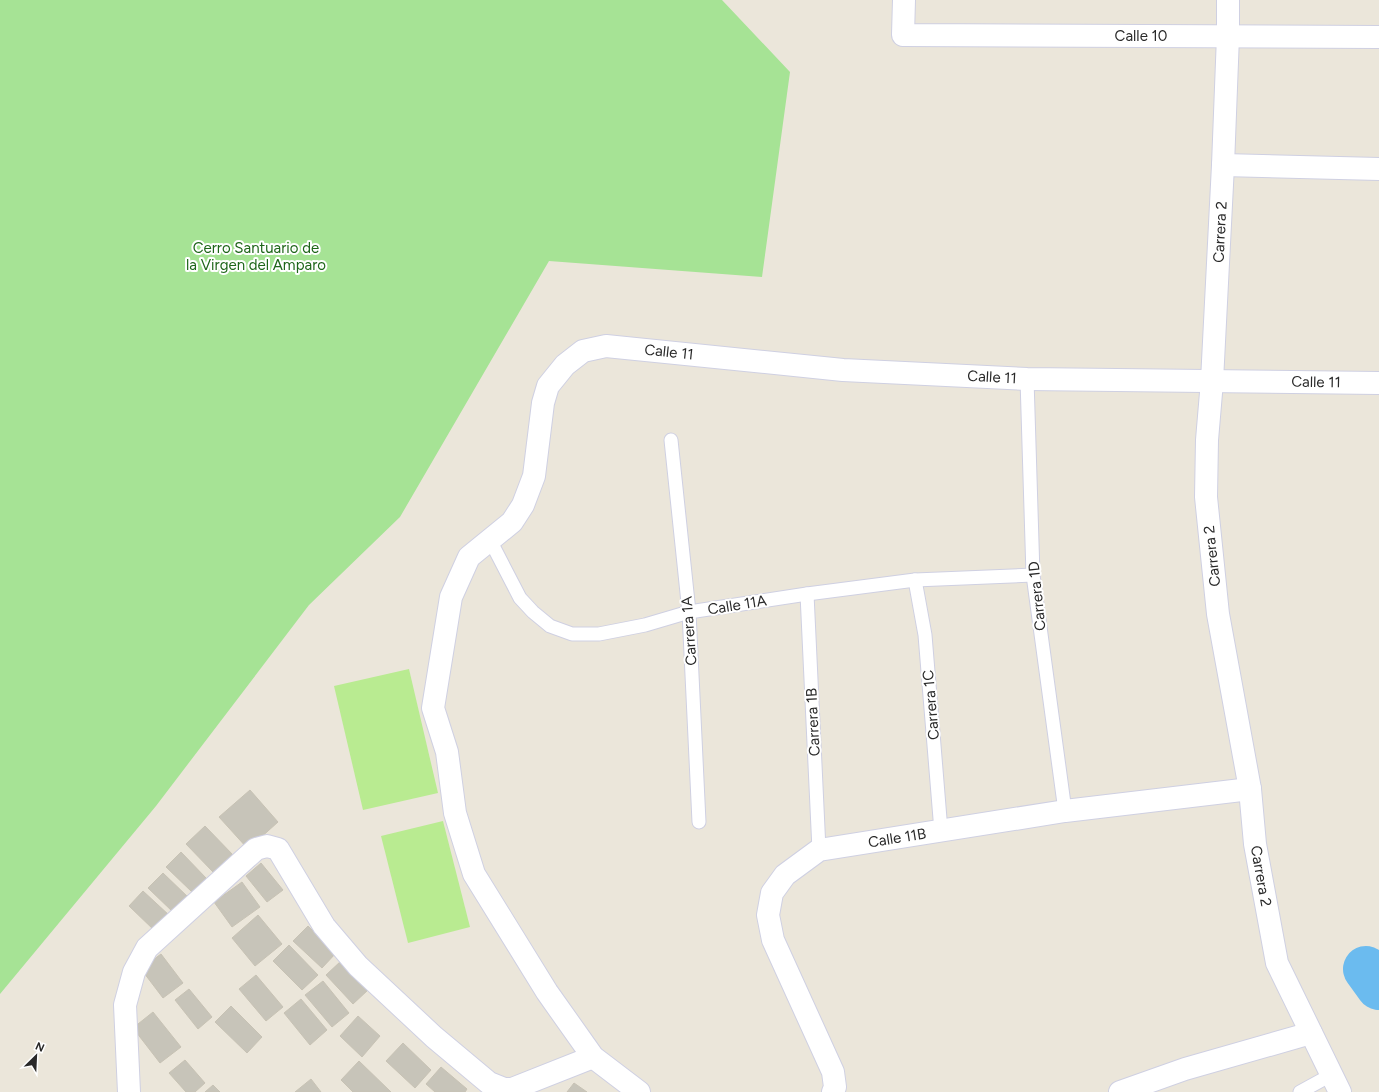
<svg xmlns="http://www.w3.org/2000/svg" width="1379" height="1092" font-family="Figtree,sans-serif">
<style>
.green{fill:#a6e395}
.pitch{fill:#b9eb91}
.lines{fill:none;stroke-linecap:round;stroke-linejoin:round}
.river{stroke:#6bbbef;stroke-width:46}
.building{fill:#c7c4b9;stroke:#c7c2b4}
.service-casing{stroke:#cfd0e2;stroke-width:15}
.minor-casing{stroke:#cfd0e2;stroke-width:24}
.service{stroke:#fff;stroke-width:13}
.minor{stroke:#fff;stroke-width:22}
.labels{text-anchor:middle;stroke-width:4;stroke-linejoin:round;paint-order:stroke}
.street-label{font-size:15px;fill:#292929;stroke:#fff}
.park-label{font-size:15px;fill:#1e6619;stroke:#fff}
</style>
<rect width="100%" height="100%" fill="#ebe6da"/>
<polygon class="green" points="0,0 722,0 790,72 762,277 549,261 400,517 309,605 156,806 0,994"/>
<g class="pitch">
<polygon points="409,669 438,793 363,810 334,686"/>
<polygon points="443,821 470,927 408,943 381,836"/>
</g>
<g class="lines">
<polyline class="river" points="1366,969 1379,987"/>
</g>
<g class="building">
<polygon points="250,790 278,822 248,849 219,817"/>
<polygon points="205,826 233,855 214,873 186,844"/>
<polygon points="181,852 206,878 192,892 166,867"/>
<polygon points="261,863 283,890 267,902 246,876"/>
<polygon points="163,873 189,898 174,913 148,888"/>
<polygon points="242,882 260,907 232,927 214,902"/>
<polygon points="143,891 170,916 155,931 129,906"/>
<polygon points="258,915 282,944 255,966 232,938"/>
<polygon points="308,926 336,953 322,968 293,941"/>
<polygon points="289,945 318,975 302,990 273,961"/>
<polygon points="161,954 183,983 163,998 141,969"/>
<polygon points="341,961 368,990 353,1004 326,975"/>
<polygon points="256,975 283,1007 266,1021 239,989"/>
<polygon points="323,981 349,1013 332,1027 305,995"/>
<polygon points="189,989 212,1017 198,1029 175,1000"/>
<polygon points="301,999 327,1030 310,1045 284,1013"/>
<polygon points="231,1006 262,1037 247,1053 215,1022"/>
<polygon points="153,1012 181,1047 160,1063 133,1028"/>
<polygon points="358,1016 380,1036 362,1057 340,1036"/>
<polygon points="403,1043 431,1070 415,1088 386,1061"/>
<polygon points="185,1060 205,1083 195,1092 186,1092 169,1073"/>
<polygon points="359,1061 391,1092 353,1092 341,1080"/>
<polygon points="441,1067 467,1089 465,1092 435,1092 426,1084"/>
<polygon points="311,1079 321,1092 295,1092"/>
<polygon points="574,1083 587,1092 567,1092"/>
<polygon points="213,1085 220,1092 205,1092"/>
</g>
<g class="lines">
<g class="service-casing">
<g id="service">
<polyline points="1027,379 1033,575 1065,811"/>
<polyline points="671,440 689,612 699,822"/>
<polyline points="490,540 520,598 533,612 550,626 572,634 599,634 645,625 689,612 807,594 915,580 1033,575"/>
<polyline points="915,580 925,635 941,831"/>
<polyline points="807,594 819,850"/>
<polyline points="1300,1092 1331,1075"/>
</g>
</g>
<g class="minor-casing">
<g id="minor">
<polyline points="904,0 903,35 1379,37"/>
<polyline points="1228,0 1228,36 1223,165 1212,381 1207,440 1206,497 1218,614 1250,789 1255,844 1277,963 1340,1092"/>
<polyline points="1223,165 1379,169"/>
<polyline points="129,1092 125,1005 134,972 147,948 256,849 267,846 278,849 324,926 358,966 434,1037 489,1083 504,1089 512,1089 593,1057"/>
<polyline points="639,1092 593,1057 547,992 474,874 455,813 447,752 433,708 451,597 469,557 512,522 523,505 534,476 543,403 548,386 565,365 583,351 606,346 843,370 1027,379 1379,383"/>
<polyline points="833,1092 835,1087 833,1072 773,940 768,915 772,893 785,875 819,850 1065,811 1250,789"/>
<polyline points="1120,1092 1185,1069 1311,1033"/>
</g>
</g>
<use href="#service" class="service"/>
<use href="#minor" class="minor"/>
</g>
<g class="labels">
<g class="street-label">
<text x="1141" y="41">Calle 10</text>
<text transform="translate(1220 232) rotate(-87)" y="5">Carrera 2</text>
<text transform="translate(669 352) rotate(6)" y="5">Calle 11</text>
<text transform="translate(992 377) rotate(3)" y="5">Calle 11</text>
<text transform="translate(1316 382) rotate(1)" y="5">Calle 11</text>
<text transform="translate(1212 556) rotate(-96)" y="5">Carrera 2</text>
<text transform="translate(1037 596) rotate(-96)" y="5">Carrera 1D</text>
<text transform="translate(737 605) rotate(-9)" y="5">Calle 11A</text>
<text transform="translate(689 631) rotate(-94)" y="5">Carrera 1A</text>
<text transform="translate(931 705) rotate(-95)" y="5">Carrera 1C</text>
<text transform="translate(813 722) rotate(-93)" y="5">Carrera 1B</text>
<text transform="translate(897 838) rotate(-9)" y="5">Calle 11B</text>
<text transform="translate(1261 876) rotate(80)" y="5">Carrera 2</text>
</g>
<g class="park-label">
<text x="256" y="253">Cerro Santuario de<tspan x="256" dy="17">la Virgen del Amparo</tspan></text>
</g>
</g>
<g transform="translate(36 1056) rotate(24)" stroke="#ffffff" stroke-width="3" paint-order="stroke">
<path d="M0-3L7 15L0 10L-7 15Z" fill="#292929"/>
<text y="-6" font-size="11" font-weight="bold" text-anchor="middle" fill="#292929">N</text>
</g>
</svg>
